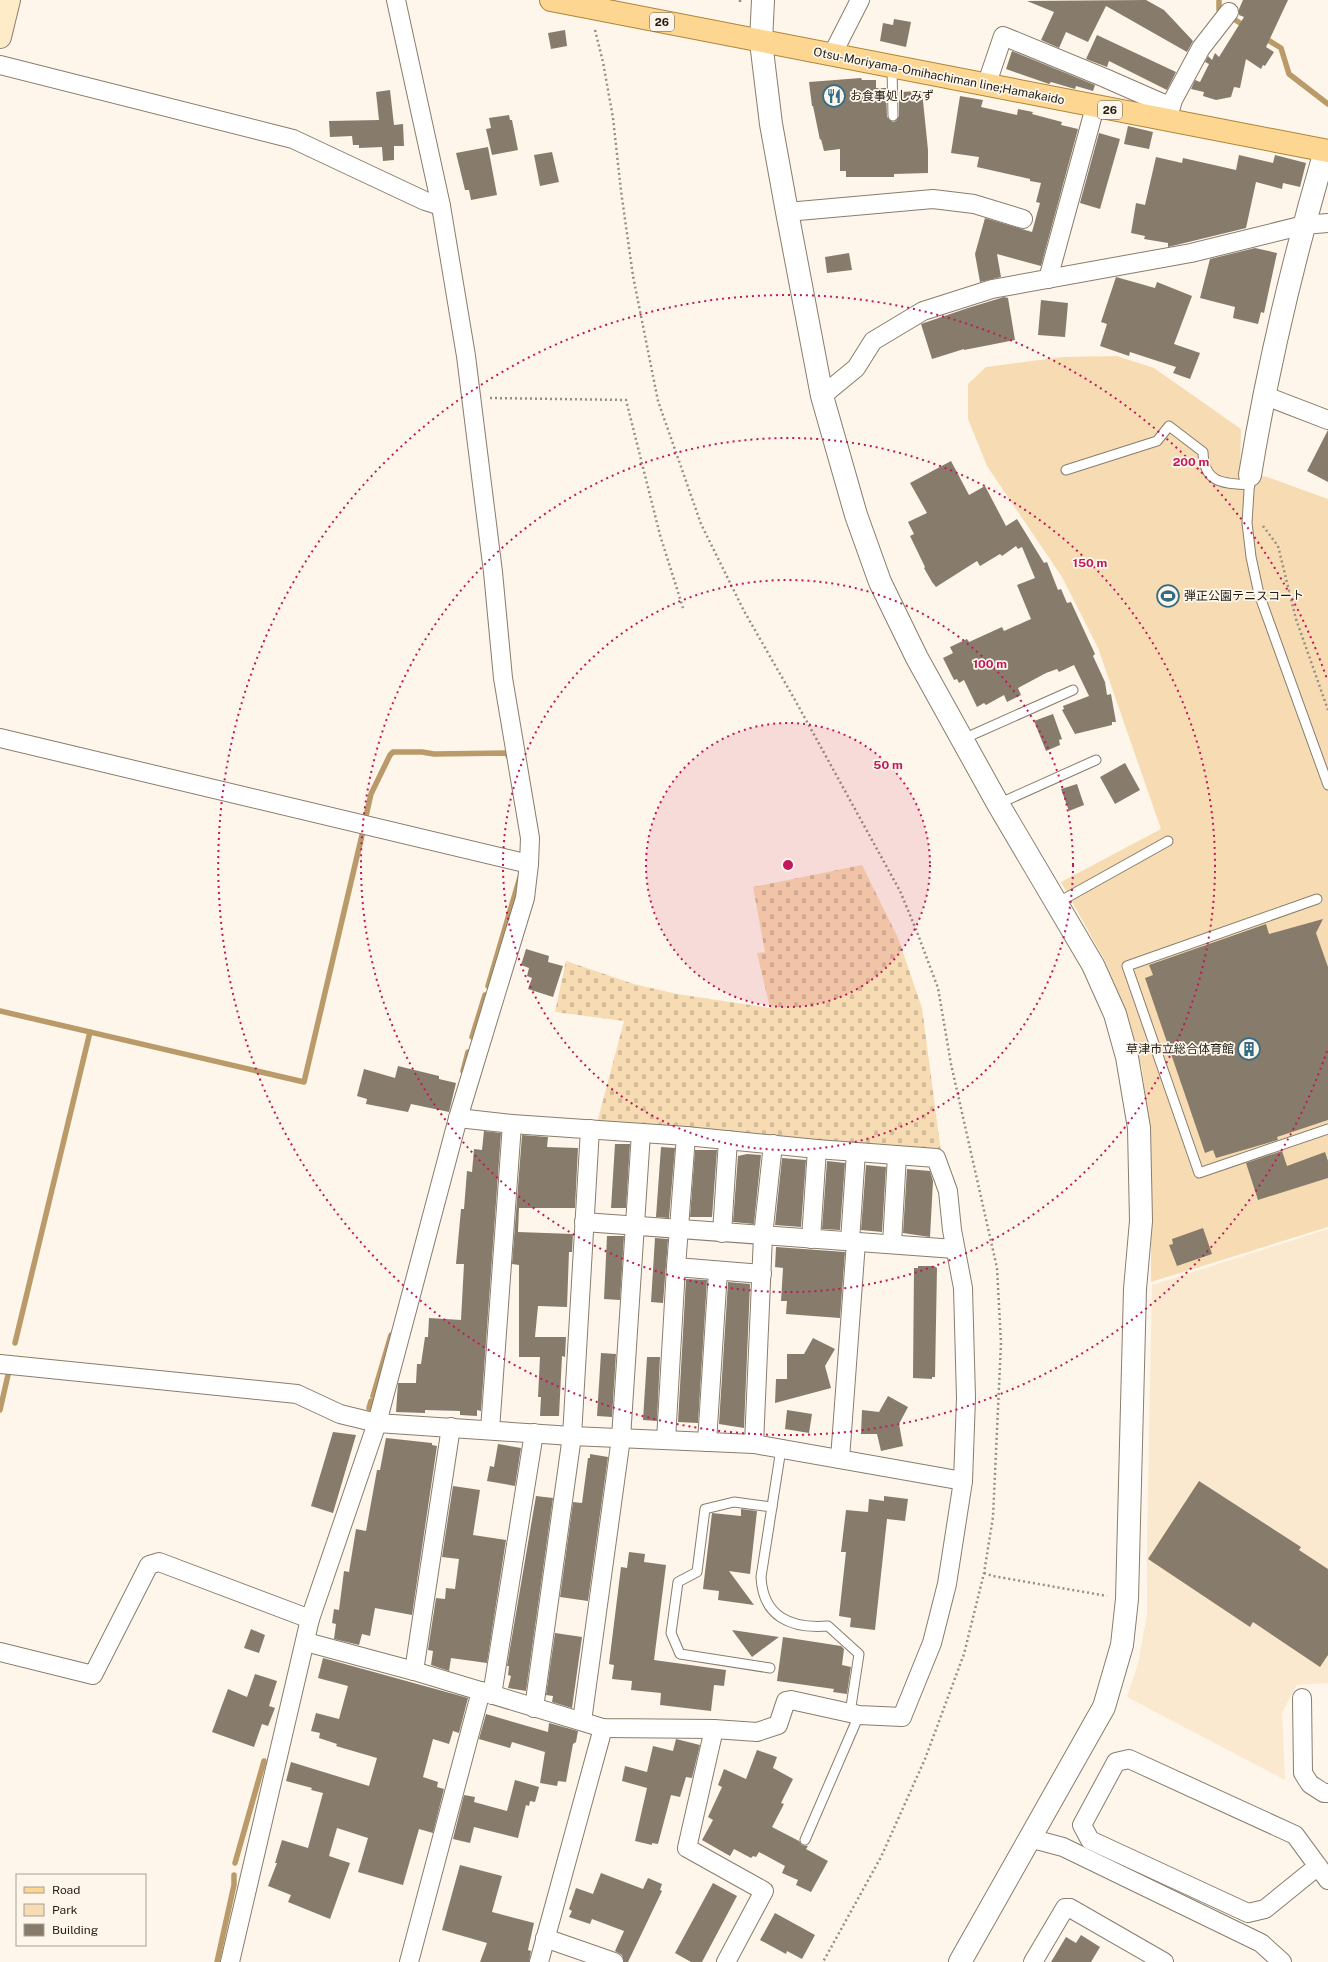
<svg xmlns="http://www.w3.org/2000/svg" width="1328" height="1962" font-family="'Public Sans','Noto Sans JP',sans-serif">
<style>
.built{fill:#fae9cf}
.cemetery{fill:url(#cemetery-stones)}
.park{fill:#f7dcb3}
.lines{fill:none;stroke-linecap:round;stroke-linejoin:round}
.stream{stroke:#b99a68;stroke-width:5.5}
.building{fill:#877c6b}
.service-casing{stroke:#897d6c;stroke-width:11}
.minor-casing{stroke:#897d6c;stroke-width:20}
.tertiary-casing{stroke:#897d6c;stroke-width:24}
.secondary-casing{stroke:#897d6c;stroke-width:24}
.primary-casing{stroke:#af8436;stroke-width:24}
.path{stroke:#948e85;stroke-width:2.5;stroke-dasharray:2 3;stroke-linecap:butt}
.service{stroke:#fff;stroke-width:9}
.minor{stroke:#fff;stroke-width:18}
.tertiary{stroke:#fff;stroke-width:22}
.secondary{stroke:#feebc8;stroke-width:22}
.primary{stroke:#fdd691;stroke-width:22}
.ring{fill:none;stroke:#c2185b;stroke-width:2;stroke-dasharray:2 4}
.labels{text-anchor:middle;stroke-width:3.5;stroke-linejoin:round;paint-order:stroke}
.shield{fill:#fef6eb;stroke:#635e56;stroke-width:1}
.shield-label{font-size:11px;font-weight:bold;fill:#211d16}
.street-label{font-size:12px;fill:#211d16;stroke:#fef6eb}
.poi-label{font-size:12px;fill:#211d16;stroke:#fef6eb;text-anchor:start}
.centre{fill:#c2185b;stroke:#fef6eb;stroke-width:2}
.ring-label{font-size:12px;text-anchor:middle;font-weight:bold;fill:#c2185b;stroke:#fef6eb;stroke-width:3.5;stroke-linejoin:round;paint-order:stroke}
</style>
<defs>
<pattern id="cemetery-stones" width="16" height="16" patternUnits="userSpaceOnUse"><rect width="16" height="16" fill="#f7dcb3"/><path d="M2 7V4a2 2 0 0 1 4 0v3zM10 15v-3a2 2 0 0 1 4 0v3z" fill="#d3bc99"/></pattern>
</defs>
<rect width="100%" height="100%" fill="#fef6eb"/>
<polygon class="built" points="1328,1229 1328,1683 1297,1685 1282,1713 1285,1780 1127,1697 1138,1664 1147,1614 1147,1542 1152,1285"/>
<polygon class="cemetery" points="862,865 898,938 922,1008 941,1152 597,1123 624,1021 555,1012 566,961 634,984 677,994 770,1008 757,953 765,952 753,887"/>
<polygon class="park" points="1117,356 1154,368 1241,429 1240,472 1267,477 1328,499 1328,1227 1151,1282 1151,1203 1148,1120 1142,1069 1128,1018 1105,961 1061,882 1161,829 1098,648 1062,577 987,466 968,419 968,384 986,367 1063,357"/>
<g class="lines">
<g class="stream">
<polyline points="1219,0 1219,10 1245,26"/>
<polyline points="1263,37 1281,48 1289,74 1328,104"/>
<polyline points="366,816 371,794 390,755 393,752 422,752 434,754 507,753 508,756"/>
<polyline points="488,986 520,877"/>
<polyline points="0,1011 304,1082 363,831"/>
<polyline points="472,1037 485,995"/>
<polyline points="463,1071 468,1052"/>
<polyline points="15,1343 90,1032"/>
<polyline points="373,1396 391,1335"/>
<polyline points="369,1408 371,1401"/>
<polyline points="0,1410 8,1375"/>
<polyline points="235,1863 264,1761"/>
<polyline points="217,1962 234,1885 234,1875"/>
</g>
</g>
<g class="building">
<polygon points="1146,0 1164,10 1193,41 1187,52 1106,6 1088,42 1066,32 1059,48 1041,40 1054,12 1027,1"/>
<polygon points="1243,0 1288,0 1266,47 1274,52 1265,66 1263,65 1261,69 1246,59 1240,88 1234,87 1231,97 1216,100 1203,96 1204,92 1191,89 1195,80 1200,82 1209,64 1205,62 1208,56 1212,60 1215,53 1219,57 1244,17 1239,15 1239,9"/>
<polygon points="894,19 911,22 906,47 880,41 883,23 893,25"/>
<polygon points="565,30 567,46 551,49 548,33"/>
<polygon points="1097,35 1176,72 1167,90 1109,61 1107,67 1086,59"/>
<polygon points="1012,51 1095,85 1093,91 1076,86 1075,89 1051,82 1049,84 1006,69"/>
<polygon points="861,78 862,80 876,80 876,88 886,88 887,117 893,122 896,121 899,116 899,92 922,91 928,150 928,173 894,174 894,177 846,177 846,171 840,171 840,149 824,151 821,139 820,140 813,106 812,106 809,82"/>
<polygon points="390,90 394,125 403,124 404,146 394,146 394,160 383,161 382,147 359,148 359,145 353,145 352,136 330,137 329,121 379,120 376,92"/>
<polygon points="960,96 983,100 981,107 1017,115 1018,109 1033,112 1032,114 1062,122 1061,125 1078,129 1041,266 997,254 1001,277 980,282 975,254 985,218 1032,232 1040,203 1036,202 1041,183 1030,181 1030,179 977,167 979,157 951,153"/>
<polygon points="509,115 510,120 512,120 518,150 492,155 486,129 491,128 489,118"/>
<polygon points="1128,126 1153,132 1149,149 1124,144"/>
<polygon points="1099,133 1120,139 1100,209 1080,203"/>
<polygon points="488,147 497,195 471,200 469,190 465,190 456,153"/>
<polygon points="552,152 559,182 540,186 534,155"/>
<polygon points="1239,155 1273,163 1275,155 1306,163 1300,187 1283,183 1282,189 1256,182 1246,228 1168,247 1168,243 1144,239 1145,236 1131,233 1136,203 1145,205 1156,157 1182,163 1183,158 1236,170"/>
<polygon points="1255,248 1277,253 1264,313 1261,312 1258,324 1233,318 1235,307 1200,298 1210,259"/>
<polygon points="849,253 852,270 827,273 825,257"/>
<polygon points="1116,277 1155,288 1157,282 1192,296 1174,344 1200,353 1190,379 1173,373 1176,367 1130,352 1129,356 1100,346 1107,324 1101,322"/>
<polygon points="1004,297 1008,298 1015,340 964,350 964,349 932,359 921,324 968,308"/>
<polygon points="1041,300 1068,303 1065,337 1038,335"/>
<polygon points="1328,430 1328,482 1307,471"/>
<polygon points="951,461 969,495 985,486 1006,526 1017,519 1044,563 1047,562 1058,590 1061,589 1067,603 1071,602 1095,654 1093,656 1105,682 1107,695 1111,694 1116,722 1112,722 1112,725 1075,734 1062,710 1064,709 1063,706 1089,696 1074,665 1059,672 1057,669 1046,673 1018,688 1021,695 1007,702 1004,695 986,705 984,703 977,707 964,680 959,683 957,679 954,680 943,658 953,653 950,647 967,639 969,642 1002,627 1004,631 1031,619 1017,585 1035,578 1022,547 1018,549 1016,546 1002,556 1000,554 980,566 977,561 936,587 932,582 924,568 925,567 910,536 914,534 908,522 927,513 910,483"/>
<polygon points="1053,714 1062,739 1059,740 1060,745 1046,751 1034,721"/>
<polygon points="1125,763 1140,790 1115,804 1100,777"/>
<polygon points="1077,784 1084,805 1069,811 1061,789"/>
<polygon points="1323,919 1316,933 1328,967 1328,1120 1277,1137 1278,1140 1216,1158 1213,1150 1205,1153 1145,978 1153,975 1149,965 1266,924 1269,934"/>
<polygon points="526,949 549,956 548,962 563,966 553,997 528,989 532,978 527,976 529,968 521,965"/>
<polygon points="398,1066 439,1076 439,1079 456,1083 449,1112 411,1104 408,1112 366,1104 367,1099 357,1096 364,1069 395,1078"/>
<polygon points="484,1131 501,1133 481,1411 477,1410 477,1416 460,1415 460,1411 425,1410 425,1413 396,1412 398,1383 416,1383 417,1364 421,1364 425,1337 428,1337 429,1318 461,1320 464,1264 456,1264 461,1209 464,1209 467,1171 472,1172 474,1149 482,1150"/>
<polygon points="522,1135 548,1137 547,1147 578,1148 575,1208 519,1208 518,1232 573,1234 572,1252 569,1252 567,1307 538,1306 535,1337 566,1337 565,1357 562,1356 559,1416 540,1416 541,1397 538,1397 540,1357 519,1357 519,1265 512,1264"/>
<polygon points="615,1144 630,1144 626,1208 611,1208"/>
<polygon points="661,1147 675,1148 669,1218 656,1217"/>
<polygon points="695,1150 717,1150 712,1217 690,1217"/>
<polygon points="1282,1151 1287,1166 1325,1152 1328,1161 1328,1178 1258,1200 1246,1163"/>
<polygon points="747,1154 761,1155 754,1224 733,1222 738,1156"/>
<polygon points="782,1158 806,1160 801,1227 775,1225"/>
<polygon points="827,1161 845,1163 840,1230 822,1229"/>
<polygon points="866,1165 886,1167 882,1232 861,1230"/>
<polygon points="907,1169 930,1171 933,1181 930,1237 903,1233"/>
<polygon points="1203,1228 1212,1254 1177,1266 1169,1245 1173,1244 1172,1239"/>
<polygon points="607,1236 624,1236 620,1300 604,1299"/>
<polygon points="655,1238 668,1239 663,1303 651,1302"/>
<polygon points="776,1247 845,1252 840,1318 786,1314 787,1301 781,1301 783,1268 775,1267"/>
<polygon points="918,1266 934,1266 937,1268 935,1377 932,1377 932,1379 913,1378 914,1268 918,1268"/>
<polygon points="686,1279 707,1280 698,1423 678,1422"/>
<polygon points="728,1282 750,1284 744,1428 719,1424"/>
<polygon points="813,1338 835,1349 825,1366 831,1388 775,1403 776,1379 787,1379 787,1354 804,1354"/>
<polygon points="601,1353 616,1354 612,1417 597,1416"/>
<polygon points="647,1357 660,1357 657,1421 643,1420"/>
<polygon points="888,1396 908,1407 899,1424 903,1446 881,1451 877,1434 861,1434 862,1410 879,1412"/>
<polygon points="787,1410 812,1414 809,1433 785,1429"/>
<polygon points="333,1432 356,1435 333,1513 311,1506"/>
<polygon points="386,1438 432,1443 432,1445 437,1446 412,1615 375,1608 370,1636 362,1634 359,1645 334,1639 336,1624 332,1623 334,1609 339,1610 344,1571 349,1572 356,1529 366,1531 377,1470 380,1470"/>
<polygon points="498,1444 521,1448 515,1486 487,1481 490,1466 494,1467"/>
<polygon points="590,1454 608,1457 588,1601 560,1597 573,1502 582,1503 588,1458 590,1458"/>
<polygon points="1199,1481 1301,1547 1299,1550 1328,1569 1328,1655 1320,1667 1253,1622 1250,1627 1148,1559"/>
<polygon points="453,1486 480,1490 473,1535 506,1540 487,1663 451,1658 449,1671 431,1665 433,1651 428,1650 436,1598 445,1599 446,1588 455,1589 459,1559 442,1557"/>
<polygon points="536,1496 553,1498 526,1691 508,1688 511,1676 508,1675 509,1666 507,1666"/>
<polygon points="884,1496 908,1499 905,1521 887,1519 875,1630 850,1627 851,1618 839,1616 846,1552 841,1552 846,1510 868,1512 869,1499 884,1501"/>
<polygon points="741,1509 757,1511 750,1574 729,1571 754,1605 718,1600 719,1591 703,1589 712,1513 741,1516"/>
<polygon points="629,1552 645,1554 644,1562 666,1565 654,1660 726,1670 724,1686 714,1685 711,1711 660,1705 661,1693 631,1690 632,1681 612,1679 614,1665 609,1664 621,1567 627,1568"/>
<polygon points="251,1629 265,1635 259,1653 244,1648"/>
<polygon points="732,1630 779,1637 752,1657"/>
<polygon points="555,1633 582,1637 572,1708 552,1702 553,1696 546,1695"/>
<polygon points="783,1637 841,1646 844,1649 842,1665 851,1667 847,1694 833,1692 834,1689 777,1681"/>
<polygon points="323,1658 468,1698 459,1733 453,1731 449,1744 433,1739 423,1777 438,1782 437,1787 444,1789 433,1833 419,1829 403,1885 358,1872 368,1838 337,1828 329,1856 350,1863 330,1919 288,1902 291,1895 268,1886 277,1863 275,1863 282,1840 308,1848 323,1793 311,1790 312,1788 286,1781 291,1762 369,1786 377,1758 336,1746 337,1744 319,1738 320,1733 311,1731 316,1713 339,1719 348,1686 318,1678"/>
<polygon points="255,1674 277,1681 269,1706 275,1708 268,1726 262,1724 254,1747 212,1732 228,1689 247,1697"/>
<polygon points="486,1714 548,1732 549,1723 578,1731 576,1742 573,1744 566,1782 558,1781 557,1786 540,1783 545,1752 512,1742 510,1748 479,1739"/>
<polygon points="676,1739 700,1745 692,1778 686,1777 680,1797 671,1795 658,1844 652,1843 652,1845 635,1841 647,1788 622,1781 625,1766 647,1772 653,1746 673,1751"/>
<polygon points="757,1750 777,1757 773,1768 793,1779 781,1803 784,1804 772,1827 799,1841 802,1845 808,1846 806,1849 828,1861 811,1892 796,1885 798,1880 782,1873 785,1866 759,1852 756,1857 753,1856 751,1858 734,1849 730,1856 702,1840 713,1820 708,1817 722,1787 718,1785 724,1769 746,1779"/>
<polygon points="515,1780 539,1787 535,1802 530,1801 529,1806 526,1805 518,1838 474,1827 470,1843 453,1839 464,1795 475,1797 474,1802 507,1811"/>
<polygon points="460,1865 502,1876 492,1912 534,1923 528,1950 531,1951 529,1962 480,1962 487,1943 442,1930"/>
<polygon points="601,1873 643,1889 648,1878 662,1884 660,1890 662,1891 628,1962 624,1962 622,1955 615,1951 624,1931 592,1919 590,1924 569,1917 572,1911 569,1909 576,1888 593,1894"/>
<polygon points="713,1883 737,1896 702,1962 691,1962 675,1953"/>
<polygon points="775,1913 815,1935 802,1959 787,1951 786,1954 760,1940"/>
<polygon points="1081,1935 1100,1947 1091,1962 1051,1962 1066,1937 1076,1943"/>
</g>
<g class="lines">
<g class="service-casing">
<g id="service">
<polyline points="892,67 893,116"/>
<path d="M1066 470 1157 441 1169 426 1203 452C1204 484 1223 483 1250 485"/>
<polyline points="1250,475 1247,523 1251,557 1259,594 1328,785"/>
<polyline points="963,739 1073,690"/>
<polyline points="998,804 1096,760"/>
<polyline points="1317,899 1127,966 1199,1173 1328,1129"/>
<polyline points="1057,903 1168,841"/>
<path d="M781 1449 761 1577C763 1617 791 1629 828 1626L859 1654 850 1713"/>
<polyline points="770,1668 680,1654 671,1633 678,1582 697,1572 705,1509 734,1502 772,1507"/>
<polyline points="805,1840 859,1715"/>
</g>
</g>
<g class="minor-casing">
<g id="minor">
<polyline points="832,55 860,0"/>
<polyline points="0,65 293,139 425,201 441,206"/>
<polyline points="986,86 1003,36 1105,78 1171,107 1173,100 1201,48 1229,12"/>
<polyline points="787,212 933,199 974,204 1023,219"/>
<polyline points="1048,279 1095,107"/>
<polyline points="1263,395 1328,420"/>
<polyline points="822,396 856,368 873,341 923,311 992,289 1191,253 1304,225 1328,223"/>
<polyline points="0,738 529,864"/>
<polyline points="584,1222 955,1249"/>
<polyline points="722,1233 728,1140"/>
<polyline points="811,1239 817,1149"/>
<polyline points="850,1241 856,1152"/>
<polyline points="892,1244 897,1155"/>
<polyline points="676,1267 762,1274"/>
<polyline points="0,1364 297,1394 340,1414 377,1423 572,1436 754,1444 963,1481"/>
<polyline points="490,1430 512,1124"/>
<polyline points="666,1440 676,1267 686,1136"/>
<polyline points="707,1442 718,1271"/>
<polyline points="754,1444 763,1236 773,1144"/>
<polyline points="840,1459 856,1242"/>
<polyline points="306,1642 414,1671 603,1728 714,1729 757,1732 778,1725 786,1701 791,1700 859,1715 902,1717 932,1643 947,1584 963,1481 966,1398 963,1288 952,1230 948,1191 936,1158 817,1149 686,1136 512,1124 458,1118"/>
<polyline points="0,1652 93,1675 149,1565 159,1562 310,1619"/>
<polyline points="414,1671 451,1427"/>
<polyline points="492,1695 534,1433"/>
<polyline points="1302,1698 1303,1773 1310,1784 1324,1793 1328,1793"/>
<polyline points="534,1708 572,1436 590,1129"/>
<polyline points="582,1721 621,1438 641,1133"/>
<polyline points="714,1729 687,1848 764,1891 726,1962"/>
<polyline points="1029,1838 1063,1847 1261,1943 1282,1962"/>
<polyline points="1318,1866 1265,1909 1248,1913 1090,1840 1082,1825 1116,1762 1129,1759 1295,1835 1328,1880"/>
<polyline points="545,1938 614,1962"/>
<polyline points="230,1962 310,1619 377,1423 458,1118 525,898 529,864 530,838 503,678 493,572 466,356 441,206 396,0"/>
<polyline points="409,1962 481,1691"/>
<polyline points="539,1962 603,1728"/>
<polyline points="1033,1962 1065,1908 1070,1908 1164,1962"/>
</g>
</g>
<g class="tertiary-casing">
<g id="tertiary">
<polyline points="763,0 761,42 771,124 787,212 822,396 856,515 880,582 917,658 998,804 1093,965 1115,1014 1127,1057 1139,1128 1141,1221 1135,1289 1127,1599 1122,1645 1104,1707 960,1962"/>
<path d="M1250 475C1268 365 1294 257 1325 151"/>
</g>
</g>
<g class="secondary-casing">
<polyline id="secondary" points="0,37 9,0"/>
</g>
<g class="primary-casing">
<polyline id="primary" points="551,0 1328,151"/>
</g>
<g class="path">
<polyline points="740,2 740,0"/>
<polyline points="595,30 603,62 613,118 621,191 633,276 658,401 701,524 744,611 795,700 900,891 917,932 938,988 951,1064 997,1268 1001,1343 993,1517 984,1573 964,1654 925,1759 881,1857 823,1962"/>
<polyline points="490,398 626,400 660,535 683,608"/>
<polyline points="1263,526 1278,546 1296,619 1328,710"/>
<polyline points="984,1573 993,1576 1107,1596"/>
</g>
<use href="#service" class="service"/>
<use href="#minor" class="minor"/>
<use href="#tertiary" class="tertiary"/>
<use href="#secondary" class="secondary"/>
<use href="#primary" class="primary"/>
</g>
<circle cx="788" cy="865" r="142" fill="#c2185b" fill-opacity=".12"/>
<g class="ring">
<circle cx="788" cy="865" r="142"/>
<circle cx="788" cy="865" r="285"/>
<circle cx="788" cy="865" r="427"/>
<path d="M1327 1051A570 570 0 1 1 1327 679"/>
</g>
<defs>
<g id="restaurant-ring" transform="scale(1.15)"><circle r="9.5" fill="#fef6eb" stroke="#326c85" stroke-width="1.5"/><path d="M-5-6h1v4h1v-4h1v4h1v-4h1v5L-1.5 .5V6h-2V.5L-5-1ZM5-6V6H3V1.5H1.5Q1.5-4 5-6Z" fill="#326c85"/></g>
<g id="stadium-ring" transform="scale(1.15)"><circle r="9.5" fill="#fef6eb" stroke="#326c85" stroke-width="1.5"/><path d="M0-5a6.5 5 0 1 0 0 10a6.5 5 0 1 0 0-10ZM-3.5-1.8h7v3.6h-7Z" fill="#326c85"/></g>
<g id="building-ring" transform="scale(1.15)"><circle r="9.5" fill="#fef6eb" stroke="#326c85" stroke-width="1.5"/><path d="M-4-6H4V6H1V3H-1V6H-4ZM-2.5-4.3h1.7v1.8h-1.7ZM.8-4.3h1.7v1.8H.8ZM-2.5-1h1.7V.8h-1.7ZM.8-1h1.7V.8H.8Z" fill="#326c85"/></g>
</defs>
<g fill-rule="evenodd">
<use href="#restaurant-ring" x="834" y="96"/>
<use href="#stadium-ring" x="1168" y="596"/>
<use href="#building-ring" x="1249" y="1049"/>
</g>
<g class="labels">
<g class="shield">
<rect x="650" y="13" width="24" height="18" rx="3"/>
<rect x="1098" y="101" width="24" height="18" rx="3"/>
</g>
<g class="shield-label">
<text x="662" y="26">26</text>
<text x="1110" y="114">26</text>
</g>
<g class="street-label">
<text transform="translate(939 76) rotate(11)" y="4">Otsu-Moriyama-Omihachiman line;Hamakaido</text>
</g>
<g class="poi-label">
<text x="850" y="100">お食事処しみず</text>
<text x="1184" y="600">弾正公園テニスコート</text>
<text x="1234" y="1053" text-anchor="end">草津市立総合体育館</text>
</g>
</g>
<circle cx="788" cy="865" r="6" class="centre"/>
<g class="ring-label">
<text x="1191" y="466">200 m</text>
<text x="1090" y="567">150 m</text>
<text x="990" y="668">100 m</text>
<text x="888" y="769">50 m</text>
</g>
<rect x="16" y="1874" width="130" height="72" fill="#fef6eb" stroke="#a69f96"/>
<rect x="24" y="1887" width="20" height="6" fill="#fdd691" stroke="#a69f96"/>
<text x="52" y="1894" font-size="12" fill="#211d16">Road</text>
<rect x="24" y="1904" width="20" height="12" fill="#f7dcb3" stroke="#a69f96"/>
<text x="52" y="1914" font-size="12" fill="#211d16">Park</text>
<rect x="24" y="1924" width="20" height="12" fill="#877c6b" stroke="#a69f96"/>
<text x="52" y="1934" font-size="12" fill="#211d16">Building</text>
</svg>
